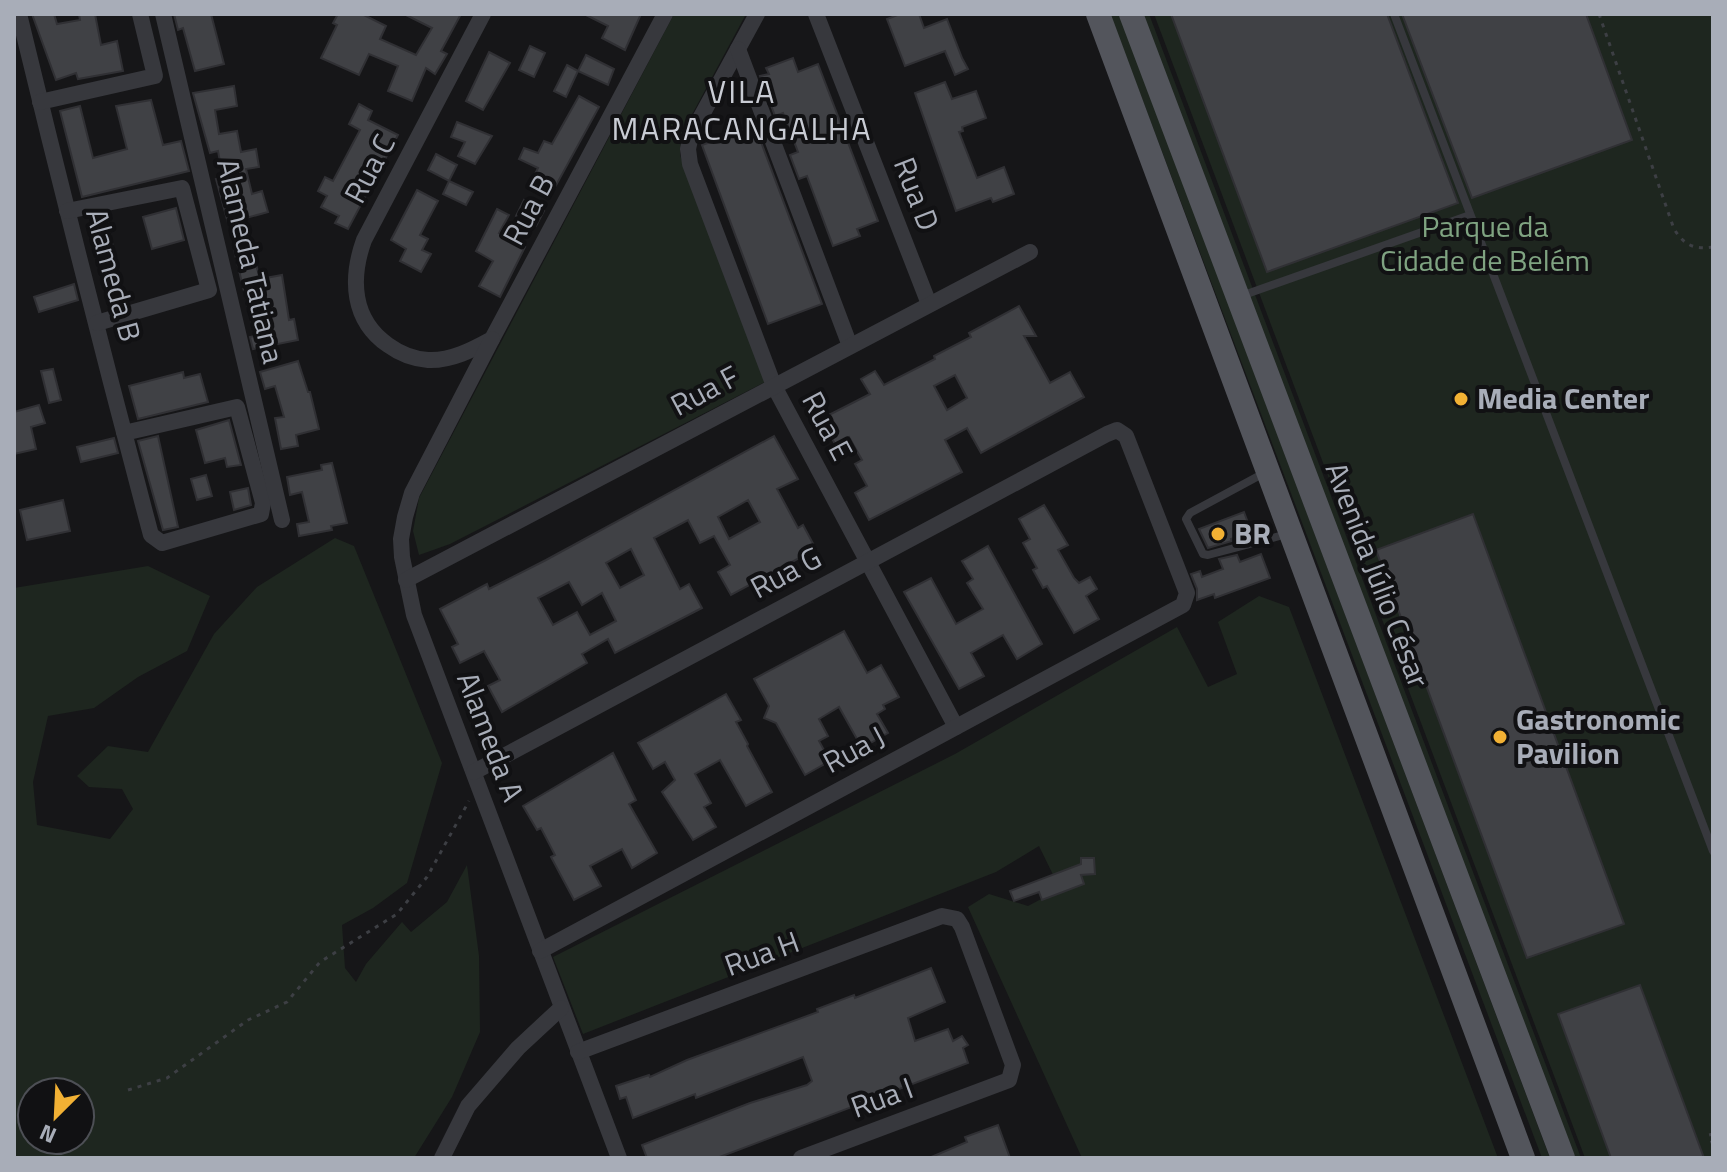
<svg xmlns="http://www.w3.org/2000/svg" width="1727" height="1172" font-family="'Titillium Web',sans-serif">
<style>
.green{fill:#1e261f;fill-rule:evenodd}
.building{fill:#404145;stroke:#303034;stroke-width:2;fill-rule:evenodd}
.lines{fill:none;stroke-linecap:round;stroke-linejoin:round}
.path{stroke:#3d3f44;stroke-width:3;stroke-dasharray:4 6;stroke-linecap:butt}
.service{stroke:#37383d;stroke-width:8}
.minor{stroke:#37383d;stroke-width:16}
.primary{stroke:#53555c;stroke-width:24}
.poi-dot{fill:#f2b134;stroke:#111113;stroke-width:3}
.labels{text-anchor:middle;stroke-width:8;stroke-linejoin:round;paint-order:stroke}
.street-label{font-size:30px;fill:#a8adb8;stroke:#111113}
.park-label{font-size:30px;fill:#7fa381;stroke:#111113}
.poi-label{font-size:30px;font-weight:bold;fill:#a8adb8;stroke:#111113;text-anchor:start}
.neighbourhood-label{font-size:32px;letter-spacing:2px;fill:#c9ccd4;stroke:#111113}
</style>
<rect width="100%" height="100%" fill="#161618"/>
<g class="green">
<polygon points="674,14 746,14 681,135 680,155 765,382 450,544 419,555 413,531 419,498"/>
<polygon points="1110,14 1119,14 1550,1158 1542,1158"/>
<polygon points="1143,14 1149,14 1581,1158 1575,1158"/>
<polygon points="1154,14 1713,14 1713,1158 1585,1158"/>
<path d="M335 538 354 546 442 763 407 883 373 908 342 925 345 968 356 982 366 964 402 922 411 932 447 902 467 865 479 956 480 1032 452 1097 414 1158H14V588L148 566 210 596 187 651 138 677 94 708 48 716 33 782 37 825 110 839 133 809 122 789 89 787 77 776 108 746 148 752 214 634 257 587ZM32 1092H80V1140H32Z"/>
<polygon points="1259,596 1289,607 1498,1158 1082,1158 968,907 989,894 1028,906 1060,889 1039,846 996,872 583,1034 553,957 955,754 1177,627 1208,687 1237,674 1218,622"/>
</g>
<g class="building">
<polygon points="32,14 54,14 57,24 80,20 79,14 95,14 101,45 117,41 123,71 78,79 76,73 56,80"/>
<polygon points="174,14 211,14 224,64 195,71 183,28 178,30"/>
<polygon points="338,14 362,14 386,26 380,39 416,55 432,28 404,14 461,14 441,51 447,54 435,74 426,68 412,101 388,91 398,66 369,54 359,75 321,58 337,25 333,23"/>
<polygon points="584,14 641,14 625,50 602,38 608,26"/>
<polygon points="900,14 919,14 924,28 947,19 962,58 968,69 955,75 945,51 905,66 887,19"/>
<polygon points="1171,14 1387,14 1458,203 1267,272"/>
<polygon points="1402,14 1586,14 1632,140 1472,198"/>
<polygon points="530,46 545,53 534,77 519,70"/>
<polygon points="489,52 510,63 483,110 466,101"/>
<polygon points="586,55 614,69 608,85 578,71"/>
<polygon points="793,58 798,72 818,64 878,221 857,229 860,236 833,246 807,176 799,179 790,155 798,152 783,113 775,116 760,76 769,74 766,68"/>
<polygon points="567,65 578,71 566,97 554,91"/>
<polygon points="945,82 952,99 976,91 986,118 962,127 963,131 959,132 977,178 1004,167 1014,194 993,202 991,198 956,211 915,93"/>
<polygon points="234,86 237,106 215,110 219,134 237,131 241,152 256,149 259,167 246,169 252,194 262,191 268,212 228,223 216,179 223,178 218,151 210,153 193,93"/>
<polygon points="579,96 599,107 554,189 533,178 538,168 519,159 524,148 538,153 544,141 552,144"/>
<polygon points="151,100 163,145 181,141 189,171 82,197 60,111 80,106 93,158 127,149 116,106"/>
<polygon points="359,104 372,111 368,120 398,135 348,229 335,223 339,216 321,207 327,196 318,191 325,177 333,181 360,130 349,124"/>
<polygon points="457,122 492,136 475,164 458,156 465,142 451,137"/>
<polygon points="755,126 822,304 768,324 702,145"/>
<polygon points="436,154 457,165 449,181 428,170"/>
<polygon points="449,181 473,192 466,205 443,194"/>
<polygon points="417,190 438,201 420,235 428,239 422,250 431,254 421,272 400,261 406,249 391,240"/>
<polygon points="524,200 544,211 536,226 516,216"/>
<polygon points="176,208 184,240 152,249 143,217"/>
<polygon points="497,209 509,215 499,233 525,247 500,297 479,286 493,261 476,251"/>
<polygon points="107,220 115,256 98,260 90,223"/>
<polygon points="251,246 260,279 282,275 289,320 294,319 298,340 253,349 250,337 255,336 234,250"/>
<polygon points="74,284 78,300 39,312 34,297"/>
<path d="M1019 306 1036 336H1024L1050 383 1070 372 1084 397 981 453 967 428 945 440 962 472 869 520 855 493 867 486 855 464 862 460 849 437 835 444 821 419 870 394 861 379 875 371 884 385 935 359 934 356 971 337 969 333ZM955 375 967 398 947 410 934 386Z"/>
<polygon points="298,361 308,392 310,392 319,429 296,435 298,446 281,449 275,418 284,417 275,386 265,389 260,372"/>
<polygon points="53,369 61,400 49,403 41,371"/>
<polygon points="183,372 184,378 200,374 208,402 138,419 129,386"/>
<polygon points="39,405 45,423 31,427 36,449 14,454 14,412"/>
<polygon points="229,420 241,465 227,467 225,458 205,463 196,430"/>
<polygon points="158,436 178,527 163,530 138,441"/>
<path d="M774 436 798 479 777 489 798 528 803 525 816 549 731 595 718 572 730 565 714 536 700 543 688 520 654 538 680 589 689 584 702 608 615 653 608 639 582 654 587 663 502 712 488 686 500 680 484 651 460 663 452 647 458 644 440 609 487 584 489 589 546 560ZM748 500 760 522 729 539 718 517ZM631 549 644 575 620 588 606 563ZM569 582 582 605 602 593 616 621 590 635 577 612 553 625 538 598Z"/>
<polygon points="114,438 118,453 81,462 77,447"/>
<polygon points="332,463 347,523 331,526 332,530 299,536 297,524 309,522 302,492 290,495 287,477 322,470 321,465"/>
<polygon points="206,475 212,496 197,500 191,479"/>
<polygon points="248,488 251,505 234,510 230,492"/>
<polygon points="63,500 70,531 27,540 20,510"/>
<polygon points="1044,505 1068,545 1058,550 1074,578 1079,583 1090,577 1097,589 1086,596 1099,619 1074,633 1047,586 1043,588 1033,570 1037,568 1023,543 1030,539 1019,519"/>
<polygon points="1244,512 1251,531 1231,539 1232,541 1208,548 1199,529"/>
<polygon points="1473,514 1624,924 1527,958 1376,550"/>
<polygon points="988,546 1042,644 1017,659 1003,635 971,653 984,676 959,689 904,592 931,578 956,624 983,609 967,583 973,579 962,561"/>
<polygon points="1261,554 1270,578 1215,598 1214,594 1197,600 1197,589 1191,574 1200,571 1202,577 1223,569 1219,559 1237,555 1240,562"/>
<polygon points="844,631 867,673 881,665 899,697 883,705 885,709 877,714 888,733 862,748 839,707 819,719 828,736 819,741 830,761 805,775 776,723 764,718 769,706 754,679"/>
<polygon points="726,694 741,720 736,722 748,744 747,746 772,792 746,806 720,760 695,774 711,803 704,807 716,827 693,840 662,792 675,780 665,762 653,769 638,743"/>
<polygon points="613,753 636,800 629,804 657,853 632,868 622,849 590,866 601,886 574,900 551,857 555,855 541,828 537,830 523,806"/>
<polygon points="1081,858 1094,858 1095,874 1081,875 1084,884 1042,900 1039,892 1014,901 1010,891 1081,864"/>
<polygon points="931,968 945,1002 908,1018 915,1041 948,1029 953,1041 962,1036 968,1045 963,1048 968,1063 717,1158 647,1158 642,1145 750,1103 807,1085 812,1081 803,1057 696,1098 695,1094 633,1118 626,1097 620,1099 616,1086 649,1075 650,1077 687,1060 818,1012 817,1009 854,995 855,998"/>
<polygon points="1640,985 1704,1158 1611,1158 1558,1014"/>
<polygon points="998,1125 1010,1158 929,1158 967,1142 965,1137"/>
</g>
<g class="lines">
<g class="path">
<path d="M1599 14 1674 229C1684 245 1694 250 1713 247"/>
<polyline points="128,1090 167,1078 248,1020 287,1002 320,962 397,914 427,877 469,801"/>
<polyline points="1713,1134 1709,1135 1713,1145"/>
</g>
<g class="service">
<polyline points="1394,14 1713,851"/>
<polyline points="1241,296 1470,215"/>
<polyline points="1266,472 1190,513 1186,519 1203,554 1208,555 1287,534"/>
</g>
<g class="minor">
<path d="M19 14C61 188 105 362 151 535L162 543 261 514 263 503 237 407 124 433"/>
<polyline points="163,14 282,520"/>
<path d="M483 14 364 240C350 279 352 320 388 345 399 353 413 359 428 360 451 361 472 350 492 339L665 14"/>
<polyline points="757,14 691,135 688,149 690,164 774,386 956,727"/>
<polyline points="816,14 929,304"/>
<polyline points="738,49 850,346"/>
<polyline points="40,102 155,76 140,14"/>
<polyline points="67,211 182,188 209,290 97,323"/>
<polyline points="492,339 412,493 405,517 401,539 402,557 414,615 619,1158"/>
<polyline points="406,580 1030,252"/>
<polyline points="474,772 1107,434 1117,430 1126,436 1187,593 1183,605 540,951"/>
<polyline points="578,1052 942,916 957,919 962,927 1013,1065 1009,1080 801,1158"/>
<polyline points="442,1158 468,1106 518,1048 561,1008"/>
</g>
<g class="primary">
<polyline points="1098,14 1523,1158"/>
<polyline points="1131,14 1563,1158"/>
</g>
</g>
<g class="poi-dot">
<circle cx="1461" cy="399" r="8"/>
<circle cx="1218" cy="534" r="8"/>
<circle cx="1500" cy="737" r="8"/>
</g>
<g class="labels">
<g class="street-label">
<text transform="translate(370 169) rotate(-62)" y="10">Rua C</text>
<text transform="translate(916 194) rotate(69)" y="10">Rua D</text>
<text transform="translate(529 210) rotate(-62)" y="10">Rua B</text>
<text transform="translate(250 261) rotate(77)" y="10">Alameda Tatiana</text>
<text transform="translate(113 275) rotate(75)" y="10">Alameda B</text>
<text transform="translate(705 391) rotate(-28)" y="10">Rua F</text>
<text transform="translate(827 426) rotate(62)" y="10">Rua E</text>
<text transform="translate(786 573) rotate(-28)" y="10">Rua G</text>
<text transform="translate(1377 575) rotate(69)" y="10">Avenida Júlio César</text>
<text transform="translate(490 737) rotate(69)" y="10">Alameda A</text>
<text transform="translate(854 750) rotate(-28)" y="10">Rua J</text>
<text transform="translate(762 954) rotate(-20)" y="10">Rua H</text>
<text transform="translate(882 1098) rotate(-20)" y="10">Rua I</text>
</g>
<g class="park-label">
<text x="1485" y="237">Parque da<tspan x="1485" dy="34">Cidade de Belém</tspan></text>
</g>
<g class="poi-label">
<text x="1477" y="409">Media Center</text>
<text x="1234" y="544">BR</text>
<text x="1516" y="730">Gastronomic<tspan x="1516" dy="34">Pavilion</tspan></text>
</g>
<g class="neighbourhood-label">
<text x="742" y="103">VILA<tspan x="742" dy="37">MARACANGALHA</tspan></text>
</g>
</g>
<rect width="1727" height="1172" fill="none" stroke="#a8adb8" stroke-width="32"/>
<g transform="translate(56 1116) rotate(204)"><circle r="38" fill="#111113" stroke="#4d4f55" stroke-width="2"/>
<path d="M0-6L14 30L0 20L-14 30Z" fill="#f2b134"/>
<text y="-12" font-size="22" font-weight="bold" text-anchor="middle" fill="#a8adb8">N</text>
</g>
</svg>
